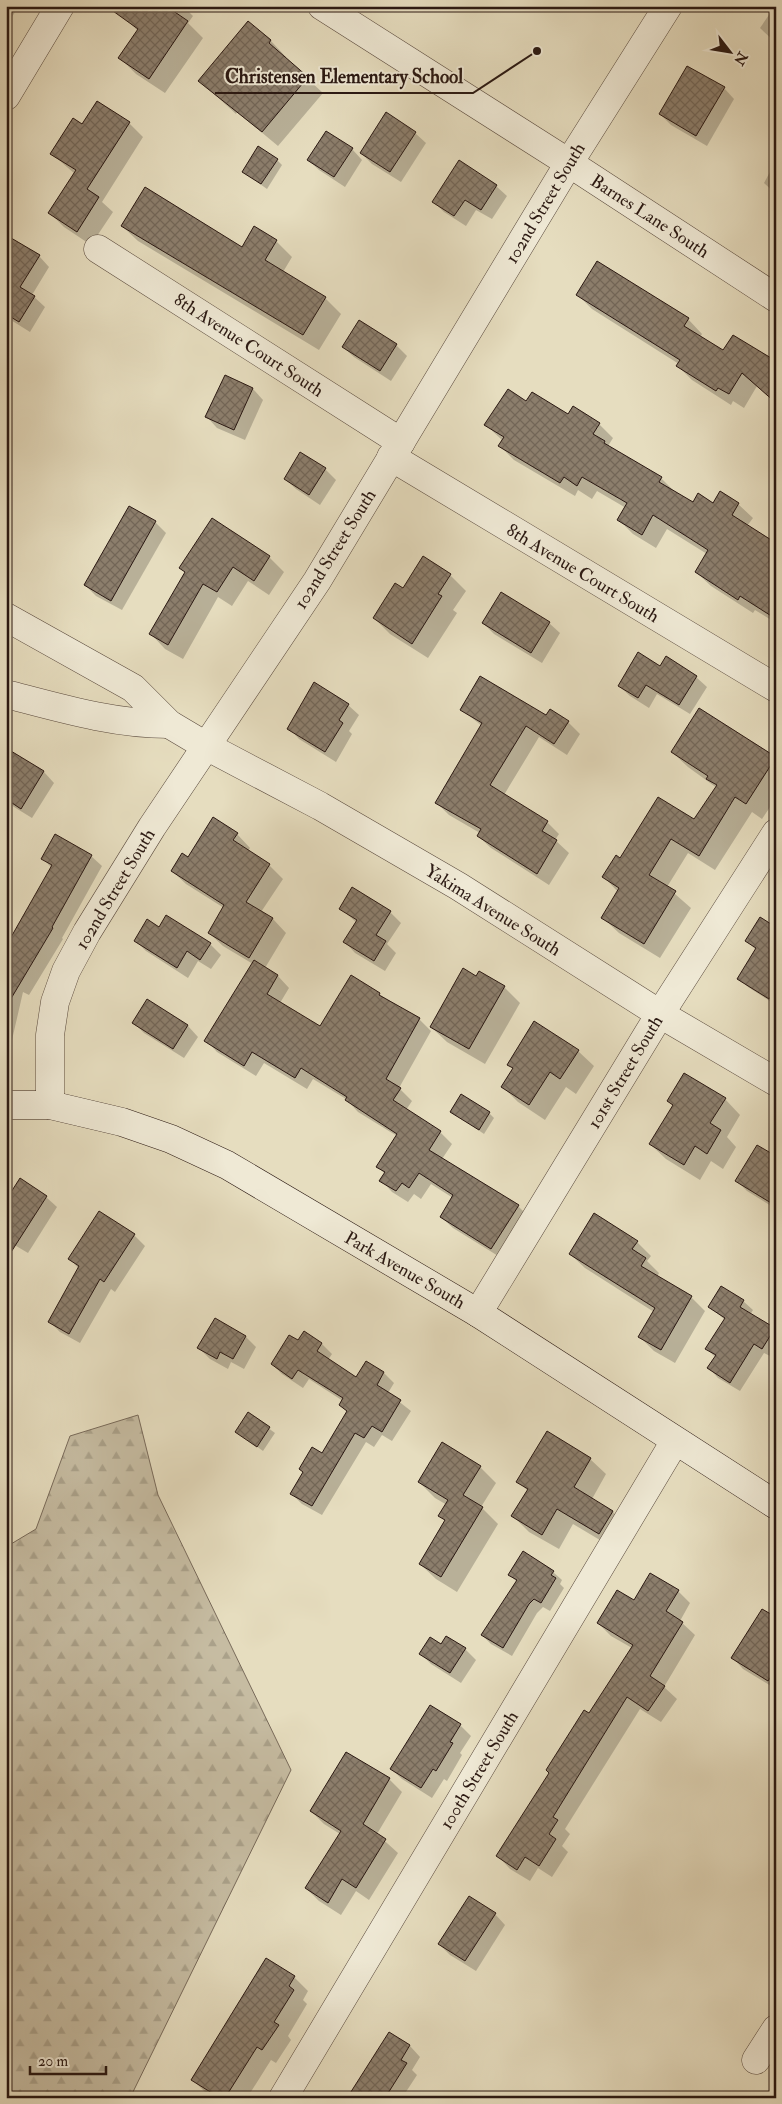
<svg xmlns="http://www.w3.org/2000/svg" width="782" height="2104" font-family="'IM FELL Double Pica',serif">
<style>
.forest{fill:url(#forest-firs);stroke:#786a5a}
.shadow{fill:#0003}
.building{fill:url(#building-cross-hatch);stroke:#2a1812}
.lines{fill:none;stroke-linecap:round;stroke-linejoin:round}
.minor-casing{stroke:#59493d;stroke-width:29}
.tertiary-casing{stroke:#59493d;stroke-width:29}
.secondary-casing{stroke:#2a1812;stroke-width:29}
.minor{stroke:#efe9d5;stroke-width:28}
.tertiary{stroke:#efe9d5;stroke-width:28}
.secondary{stroke:#efe9d5;stroke-width:28}
.labels{text-anchor:middle;stroke-width:4;stroke-linejoin:round;paint-order:stroke}
.street-label{font-size:18px;fill:#2a1812;stroke:#efe9d5}
.leader{fill:none;stroke:#2a1812;stroke-width:2}
.callout-dot{fill:#2a1812;stroke:#efe9d5;stroke-width:2}
.callout-label{font-size:19px;text-anchor:middle;font-weight:bold;fill:#2a1812;stroke:#efe9d5;stroke-width:4;stroke-linejoin:round;paint-order:stroke}
</style>
<defs>
<pattern id="forest-firs" width="22" height="20" patternUnits="userSpaceOnUse" patternTransform="scale(1.25)"><rect width="22" height="20" fill="#c6bca2"/><path d="M5 1l3.5 6h-7zM16 11l3.5 6h-7z" fill="#aaa18a"/></pattern>
<pattern id="building-cross-hatch" width="8" height="8" patternUnits="userSpaceOnUse" patternTransform="scale(1.25)"><rect width="8" height="8" fill="#8c7e6c"/><path d="M0 0l8 8M0 8l8-8" fill="none" stroke="#736657"/></pattern>
</defs>
<rect width="100%" height="100%" fill="#e6ddbf"/>
<filter id="stains"><feTurbulence type="fractalNoise" baseFrequency=".004" numOctaves="4"/><feColorMatrix values="0 0 0 0 .2 0 0 0 0 .09 0 0 0 0 .02 0 0 0 .5 -.17"/></filter>
<radialGradient id="worn" r=".72"><stop offset=".6" stop-color="#630" stop-opacity="0"/><stop offset="1" stop-color="#630" stop-opacity=".3"/></radialGradient>
<polygon class="forest" points="138,1415 158,1495 291,1770 130,2098 6,2098 6,1547 36,1529 70,1436"/>
<g class="shadow">
<polygon points="6,6 19,6 6,26"/>
<polygon points="131,6 183,6 193,16 188,23 203,38 165,93 136,74 120,58 138,31 124,17"/>
<polygon points="775,6 776,6 776,43 760,28"/>
<polygon points="248,23 271,41 286,57 285,58 323,93 278,146 237,112 236,114 200,81"/>
<polygon points="724,88 734,99 707,146 671,125 660,114"/>
<polygon points="129,123 143,137 102,202 113,212 91,245 64,227 50,213 75,174 52,154 82,126"/>
<polygon points="415,133 426,143 401,182 372,164 361,153"/>
<polygon points="352,149 362,160 345,187 319,170 308,160"/>
<polygon points="277,160 282,165 267,189 243,172"/>
<polygon points="776,161 776,194 764,183"/>
<polygon points="496,186 507,196 492,219 476,210 466,226 444,212 434,202"/>
<polygon points="122,226 242,248 254,228 276,241 292,257 283,272 325,298 341,314 319,350 138,241"/>
<polygon points="6,236 39,256 49,267 32,295 45,307 30,332 6,317"/>
<polygon points="578,295 688,319 702,334 700,337 724,352 757,386 744,408 733,401 731,405 692,380 678,366 679,364 592,309"/>
<polygon points="396,345 407,356 391,381 354,357 343,347"/>
<polygon points="225,377 253,389 263,400 245,440 217,428 207,417"/>
<polygon points="527,402 599,424 613,438 608,446 661,478 675,492 693,503 738,504 753,518 747,526 776,544 776,623 755,610 753,613 711,586 696,572 707,554 667,529 656,548 633,534 619,520 626,508 597,491 592,499 578,490 575,496 514,460 500,446 503,441 486,425"/>
<polygon points="776,426 776,434 772,431"/>
<polygon points="325,469 336,480 320,505 296,489 285,479"/>
<polygon points="129,507 155,522 166,533 122,610 96,596 85,585"/>
<polygon points="212,520 269,557 284,572 269,595 248,581 232,606 218,597 183,659 165,649 151,634 186,573 181,568"/>
<polygon points="450,575 466,591 453,610 457,613 428,658 390,634 374,618 404,590"/>
<polygon points="483,623 549,623 560,633 542,663 494,634"/>
<polygon points="661,667 696,677 707,687 690,714 657,694 649,708 630,696 619,686"/>
<polygon points="348,705 359,715 349,731 352,734 336,762 299,739 289,728"/>
<polygon points="699,709 776,758 776,798 762,819 752,812 715,870 688,853 667,887 691,908 660,958 619,933 603,918 618,892 604,877 621,859 694,820 717,788 688,767 672,752"/>
<polygon points="462,710 547,716 568,722 580,734 567,755 539,737 504,795 547,822 559,834 555,840 569,853 549,885 491,848 478,836 480,833 449,815 437,803 482,726"/>
<polygon points="6,749 44,772 54,783 32,818 6,802"/>
<polygon points="237,834 250,848 248,851 269,865 283,879 261,912 273,919 286,933 265,968 278,976 289,988 280,1003 320,1028 379,994 419,1019 431,1031 399,1088 412,1101 406,1110 440,1132 452,1144 442,1159 518,1206 530,1218 503,1259 453,1228 441,1217 453,1198 431,1184 421,1199 414,1194 408,1202 392,1192 381,1180 385,1174 378,1167 397,1136 358,1112 346,1099 313,1079 307,1089 264,1063 256,1076 217,1052 206,1040 253,964 223,946 209,933 224,908 186,884 172,871 188,859"/>
<polygon points="91,856 102,866 62,938 63,939 29,995 23,992 9,1053 6,1052 6,949 52,868 43,859"/>
<polygon points="340,908 390,912 401,923 387,944 396,953 385,971 355,953 345,942 357,923"/>
<polygon points="776,929 776,1005 748,987 739,978 756,950 747,941"/>
<polygon points="135,940 210,944 221,955 211,969 198,961 188,978 146,951"/>
<polygon points="476,977 504,987 520,1003 485,1064 447,1042 431,1027"/>
<polygon points="147,1001 188,1026 198,1037 184,1058 144,1033 133,1022"/>
<polygon points="578,1051 594,1066 576,1094 566,1087 545,1120 518,1102 503,1087 514,1070 508,1064"/>
<polygon points="725,1099 740,1115 727,1137 736,1147 723,1169 711,1161 700,1180 666,1159 650,1144 673,1106 668,1101"/>
<polygon points="452,1112 489,1113 494,1118 484,1134"/>
<polygon points="776,1157 776,1209 747,1191 737,1181"/>
<polygon points="46,1197 57,1207 28,1253 6,1240"/>
<polygon points="100,1213 134,1235 145,1246 115,1292 111,1289 80,1343 60,1332 49,1321 79,1269 70,1259"/>
<polygon points="637,1242 651,1256 647,1261 659,1273 657,1277 691,1297 705,1311 675,1363 654,1351 640,1337 654,1312 585,1268 570,1254"/>
<polygon points="743,1301 753,1310 750,1315 776,1331 776,1351 772,1357 764,1353 740,1391 718,1378 709,1368 716,1358 707,1349 725,1320 709,1306"/>
<polygon points="304,1333 322,1344 332,1354 328,1360 357,1379 367,1363 384,1373 394,1383 388,1393 411,1411 392,1441 382,1435 374,1447 366,1442 322,1515 302,1504 292,1494 322,1454 347,1412 340,1405 343,1401 309,1379 303,1388 282,1374 272,1364 298,1342"/>
<polygon points="246,1337 256,1347 244,1369 231,1362 228,1369 210,1359 199,1348"/>
<polygon points="249,1414 275,1433 263,1451 237,1432"/>
<polygon points="590,1459 606,1474 592,1499 613,1512 628,1527 615,1549 573,1524 559,1549 529,1532 513,1516 528,1491 518,1482"/>
<polygon points="480,1467 496,1483 481,1507 498,1524 457,1592 436,1579 420,1564 446,1522 440,1516 447,1505 435,1498 419,1482"/>
<polygon points="553,1572 562,1580 560,1584 564,1588 550,1611 543,1607 537,1613 512,1656 491,1644 482,1635 517,1582 510,1575"/>
<polygon points="678,1591 690,1603 680,1621 695,1635 664,1687 677,1699 661,1722 640,1709 565,1829 570,1834 562,1846 568,1852 552,1877 538,1868 530,1881 510,1869 498,1856 632,1648 611,1636 598,1623 634,1602"/>
<polygon points="776,1619 776,1689 743,1669 733,1658"/>
<polygon points="442,1646 465,1649 476,1660 461,1683 431,1664 421,1654"/>
<polygon points="460,1725 471,1736 460,1753 462,1755 447,1781 444,1779 432,1798 402,1779 391,1769"/>
<polygon points="347,1753 389,1779 402,1792 377,1834 398,1853 369,1900 356,1891 341,1915 319,1901 306,1888 340,1834 324,1824 311,1811"/>
<polygon points="495,1914 505,1925 476,1971 450,1955 439,1944"/>
<polygon points="294,1977 308,1991 303,2000 307,2004 288,2036 291,2040 276,2063 271,2060 247,2098 213,2098 206,2093 193,2080"/>
<polygon points="390,2033 410,2046 420,2057 412,2070 417,2075 402,2098 348,2098"/>
</g>
<g class="building">
<polygon points="106,6 166,6 188,21 149,79 118,58 138,29"/>
<polygon points="248,21 271,40 269,43 308,77 262,132 198,81"/>
<polygon points="687,66 725,87 696,136 659,114"/>
<polygon points="97,101 130,122 87,189 99,197 77,232 48,213 76,170 50,154 73,118 82,124"/>
<polygon points="386,112 416,132 390,172 360,153"/>
<polygon points="326,131 353,148 334,177 307,160"/>
<polygon points="258,146 278,159 261,184 242,172"/>
<polygon points="459,160 497,185 481,210 465,200 454,216 432,202"/>
<polygon points="145,187 242,247 254,226 277,240 265,260 326,297 303,335 121,226"/>
<polygon points="6,235 40,255 20,287 35,296 19,322 6,314"/>
<polygon points="597,261 689,318 684,326 723,350 733,335 776,361 776,403 742,373 729,394 718,388 716,391 676,366 680,360 576,295"/>
<polygon points="359,320 397,344 380,371 342,347"/>
<polygon points="225,375 253,388 234,430 205,417"/>
<polygon points="508,389 526,401 532,392 568,414 573,406 600,423 593,434 605,441 604,443 662,477 659,482 693,502 698,493 713,503 720,491 739,503 732,515 776,543 776,619 740,596 738,600 695,572 708,550 653,515 642,535 617,520 627,503 582,477 577,486 564,477 560,483 498,446 504,437 484,425"/>
<polygon points="300,452 326,468 309,495 284,479"/>
<polygon points="129,506 156,521 111,601 84,585"/>
<polygon points="212,518 270,556 254,581 233,567 217,592 203,584 168,645 149,634 185,572 179,568"/>
<polygon points="423,556 451,574 438,594 442,596 412,644 373,618 395,583 403,588"/>
<polygon points="501,592 550,622 531,653 482,623"/>
<polygon points="638,652 660,666 666,656 697,676 679,705 646,685 638,698 618,686"/>
<polygon points="480,676 546,715 550,709 569,721 554,744 526,726 490,785 548,821 542,831 557,840 537,874 477,836 481,829 435,803 482,723 460,710"/>
<polygon points="314,682 349,704 339,720 343,723 325,752 287,729"/>
<polygon points="699,708 776,757 746,804 735,797 699,856 671,839 649,875 676,891 644,944 601,918 619,888 602,877 616,855 620,858 658,797 694,819 717,785 706,779 708,776 671,752"/>
<polygon points="6,748 44,771 21,809 6,799"/>
<polygon points="213,817 238,833 233,840 270,864 246,902 273,918 249,958 208,933 224,905 171,871 182,853 188,857"/>
<polygon points="55,834 92,855 52,927 53,928 6,1007 6,946 52,865 41,859"/>
<polygon points="352,887 391,911 376,935 386,941 374,961 343,942 357,920 339,909"/>
<polygon points="166,915 211,943 200,960 187,951 177,968 134,941 147,919 159,927"/>
<polygon points="776,916 776,988 769,999 737,979 756,948 745,941 760,917 771,924"/>
<polygon points="254,960 278,975 267,994 320,1026 351,975 380,993 379,995 420,1018 386,1079 401,1088 393,1100 441,1131 429,1150 519,1205 491,1249 440,1217 453,1195 419,1173 409,1188 402,1183 396,1191 379,1181 385,1172 376,1167 397,1134 345,1100 347,1097 301,1068 295,1078 252,1052 244,1066 204,1041"/>
<polygon points="463,968 476,976 479,971 505,986 469,1049 430,1027"/>
<polygon points="147,999 188,1025 173,1049 132,1023"/>
<polygon points="534,1021 579,1050 560,1079 550,1072 529,1105 501,1087 513,1068 507,1065"/>
<polygon points="684,1073 726,1098 710,1123 721,1130 707,1154 695,1146 684,1165 649,1144 673,1105 667,1101"/>
<polygon points="461,1094 490,1112 479,1130 450,1112"/>
<polygon points="757,1145 776,1156 776,1206 735,1181"/>
<polygon points="20,1178 47,1196 6,1260 6,1200"/>
<polygon points="99,1211 135,1234 104,1282 100,1279 69,1334 48,1322 79,1266 68,1259"/>
<polygon points="594,1213 638,1241 632,1249 646,1258 641,1266 692,1296 661,1350 638,1337 655,1308 569,1254"/>
<polygon points="721,1286 744,1300 740,1307 775,1328 762,1349 754,1344 730,1383 707,1368 716,1355 705,1349 725,1318 708,1307"/>
<polygon points="215,1318 246,1336 233,1359 220,1352 217,1359 197,1348"/>
<polygon points="304,1331 322,1343 317,1351 356,1377 366,1361 384,1372 377,1385 401,1400 382,1432 372,1426 364,1438 355,1433 312,1506 290,1494 303,1472 299,1469 312,1447 322,1453 347,1411 339,1405 343,1398 298,1370 292,1379 271,1364 289,1335 298,1340"/>
<polygon points="248,1412 270,1427 257,1447 235,1432"/>
<polygon points="547,1431 591,1458 574,1487 613,1511 599,1534 557,1509 542,1535 511,1516 528,1489 516,1482"/>
<polygon points="442,1442 481,1466 463,1495 483,1507 441,1577 419,1564 445,1520 438,1516 448,1500 418,1482"/>
<polygon points="523,1551 554,1571 551,1575 556,1578 541,1603 534,1599 529,1604 503,1648 481,1635 517,1580 508,1575"/>
<polygon points="650,1573 679,1590 666,1611 683,1622 650,1676 665,1686 648,1711 627,1697 553,1817 558,1820 549,1834 556,1839 539,1866 525,1857 517,1870 496,1856 549,1773 546,1770 584,1710 589,1713 633,1645 597,1623 617,1590 634,1600"/>
<polygon points="762,1609 776,1617 776,1669 768,1681 731,1658"/>
<polygon points="446,1636 466,1648 450,1673 419,1654 430,1637 441,1644"/>
<polygon points="430,1705 461,1724 450,1742 453,1743 436,1771 433,1769 421,1788 390,1769"/>
<polygon points="346,1752 390,1778 363,1824 386,1839 356,1888 342,1879 328,1903 305,1888 341,1831 310,1811"/>
<polygon points="469,1896 496,1913 465,1961 438,1944"/>
<polygon points="266,1958 295,1976 289,1986 294,1990 274,2022 279,2025 262,2050 257,2047 225,2098 220,2098 191,2080"/>
<polygon points="389,2032 410,2045 401,2060 407,2063 385,2098 347,2098"/>
</g>
<g class="lines">
<g class="minor-casing">
<g id="minor">
<polyline points="322,6 569,163 776,298"/>
<polyline points="6,96 60,6"/>
<polyline points="98,249 401,442"/>
<polyline points="391,457 776,688"/>
<polyline points="6,617 133,688 169,724 206,746 320,806 458,886 660,1014 776,1082"/>
<path d="M6 694C60 708 113 724 169 724"/>
<polyline points="478,1313 660,1014 776,833"/>
<polyline points="756,2060 776,2029"/>
<polyline points="283,2098 675,1441"/>
</g>
</g>
<g class="tertiary-casing">
<polyline id="tertiary" points="50,1105 50,1035 55,1002 66,971 87,932 152,827 317,581 569,163 668,6"/>
</g>
<g class="secondary-casing">
<polyline id="secondary" points="6,1105 50,1105 122,1122 171,1139 227,1165 478,1313 776,1505"/>
</g>
<use href="#minor" class="minor"/>
<use href="#tertiary" class="tertiary"/>
<use href="#secondary" class="secondary"/>
</g>
<g class="labels">
<g class="street-label">
<text transform="translate(545 203) rotate(-59)" y="6">102nd Street South</text>
<text transform="translate(650 216) rotate(33)" y="6">Barnes Lane South</text>
<text transform="translate(249 345) rotate(33)" y="6">8th Avenue Court South</text>
<text transform="translate(335 549) rotate(-58)" y="6">102nd Street South</text>
<text transform="translate(583 573) rotate(31)" y="6">8th Avenue Court South</text>
<text transform="translate(115 889) rotate(-59)" y="6">102nd Street South</text>
<text transform="translate(493 910) rotate(32)" y="6">Yakima Avenue South</text>
<text transform="translate(625 1072) rotate(-59)" y="6">101st Street South</text>
<text transform="translate(405 1270) rotate(30)" y="6">Park Avenue South</text>
<text transform="translate(479 1770) rotate(-59)" y="6">100th Street South</text>
</g>
</g>
<path class="leader" d="M537 51L473 93H215"/>
<circle class="callout-dot" cx="537" cy="51" r="5"/>
<g class="callout-label">
<text x="344" y="83">Christensen Elementary School</text>
</g>
<rect width="782" height="2104" fill="none" stroke="#e6ddbf" stroke-width="25"/>
<rect x="8" y="8" width="767" height="2089" fill="none" stroke="#2a1812" stroke-width="2.5"/>
<rect x="12" y="12" width="757" height="2079" fill="none" stroke="#2a1812"/>
<g transform="translate(730 52) rotate(121)" stroke="#efe9d5" stroke-width="4" paint-order="stroke">
<path d="M0-4L9 19L0 12L-9 19Z" fill="#2a1812"/>
<text y="-8" font-size="14" font-weight="bold" text-anchor="middle" fill="#2a1812">N</text>
</g>
<path d="M30 2066v8h76v-8" fill="none" stroke="#2a1812" stroke-width="2.5"/>
<text x="38" y="2066" font-size="15" fill="#2a1812" stroke="#efe9d5" stroke-width="4" paint-order="stroke">20 m</text>
<rect width="100%" height="100%" filter="url(#stains)"/>
<rect width="100%" height="100%" fill="url(#worn)"/>
</svg>
